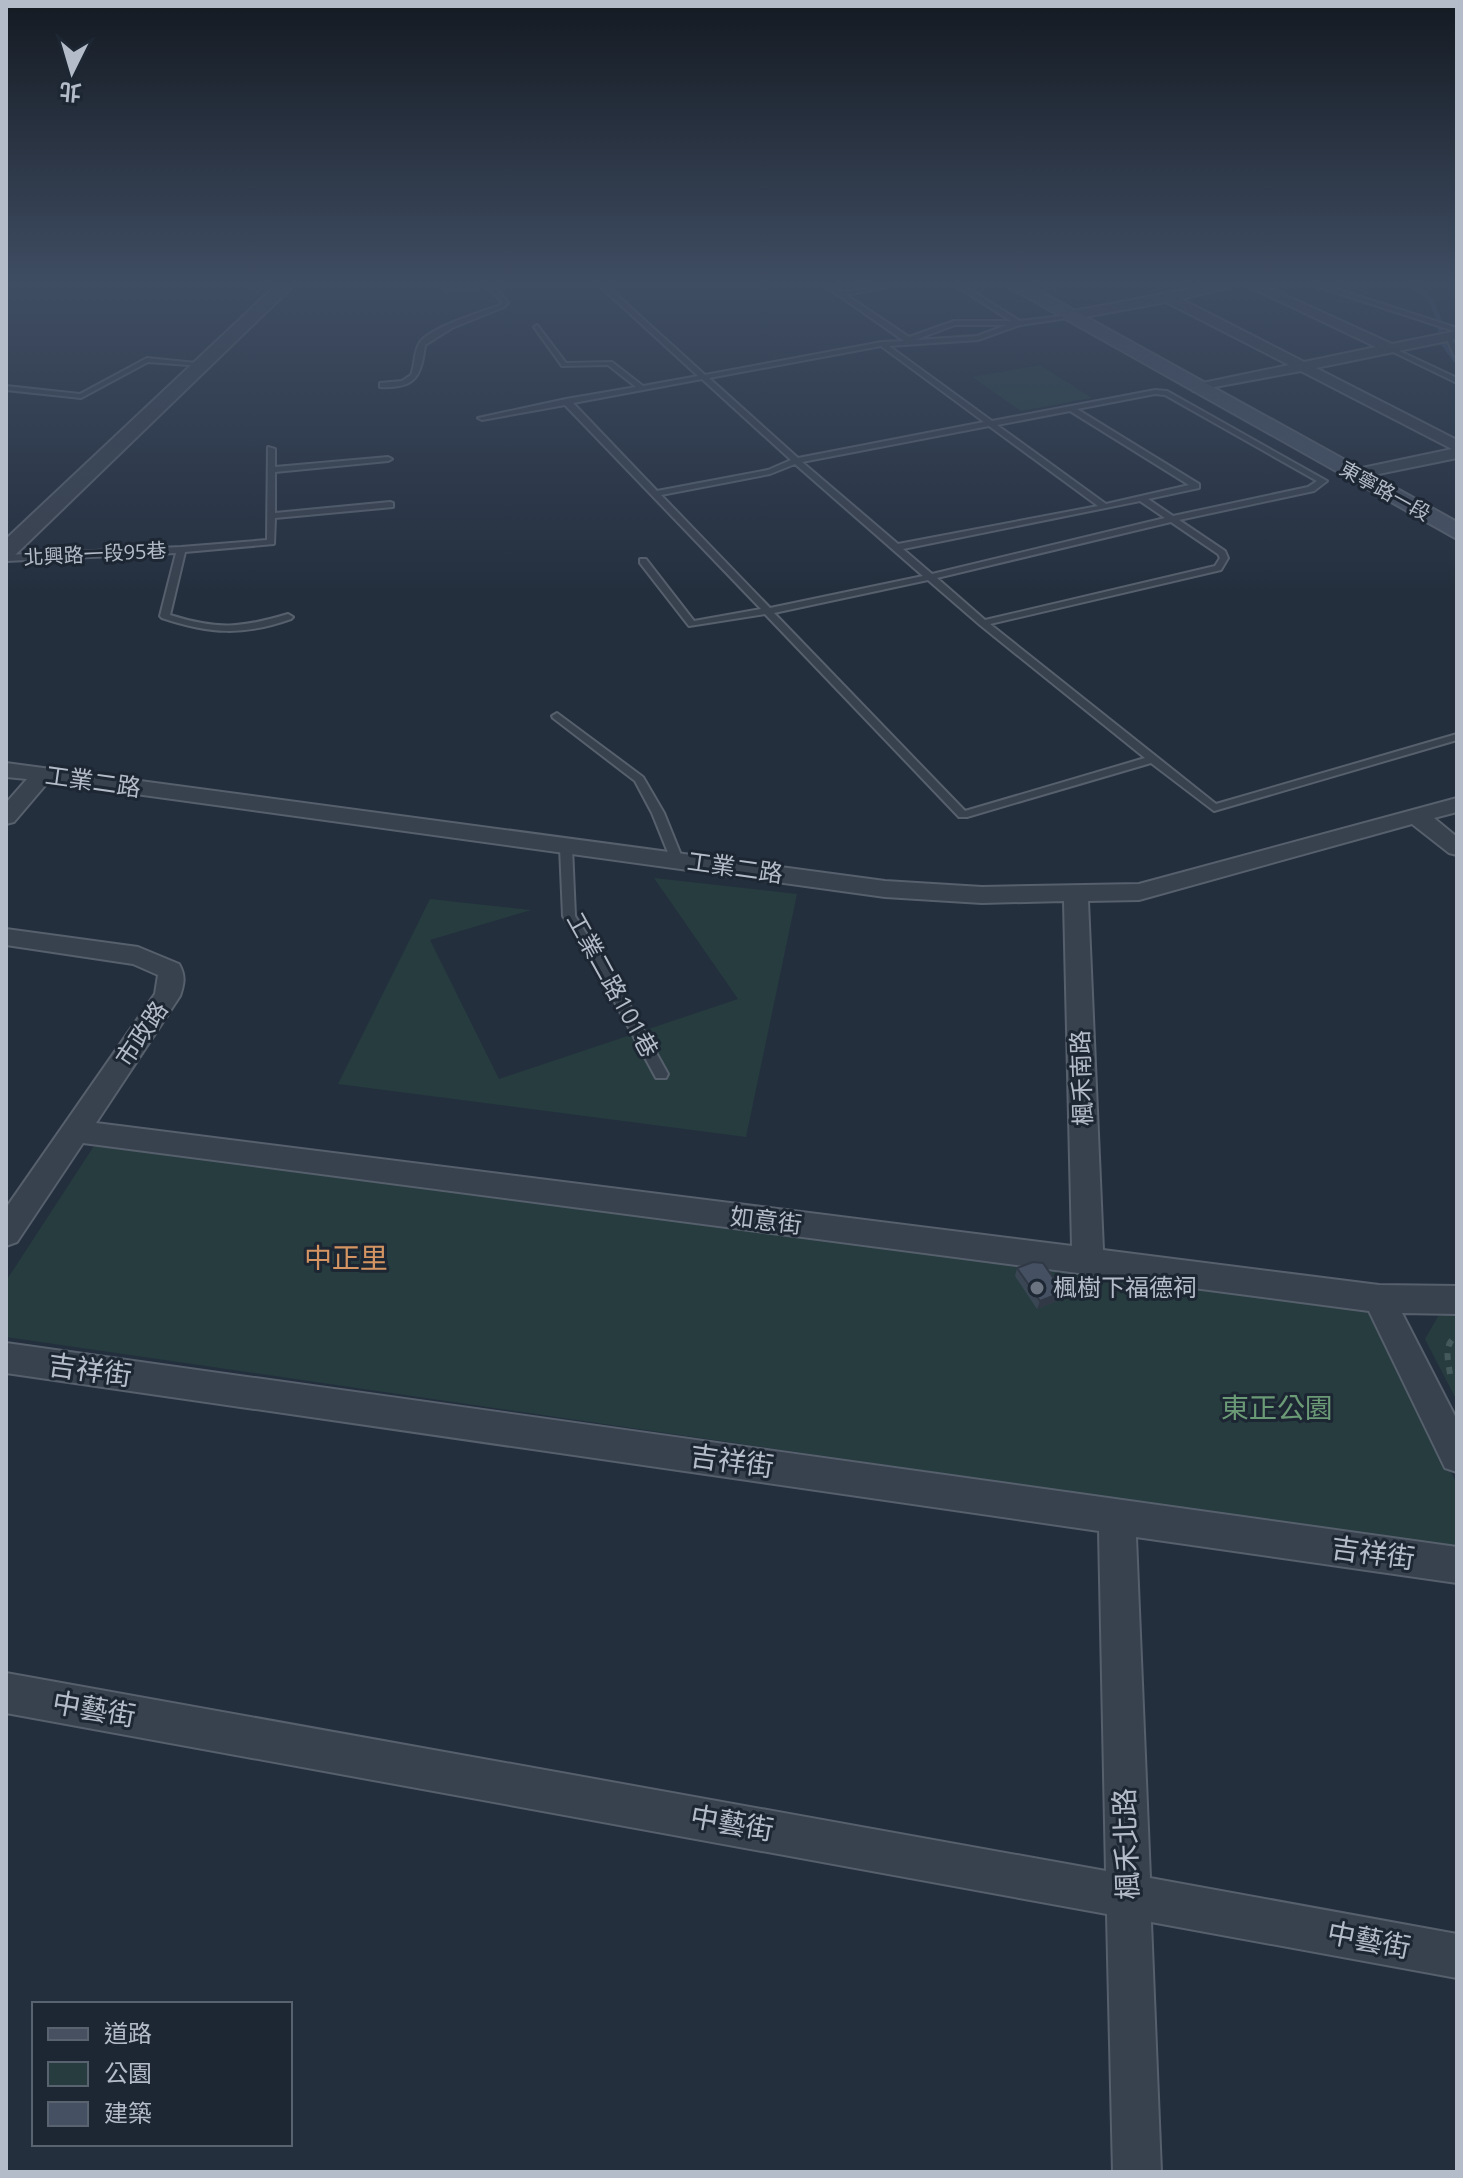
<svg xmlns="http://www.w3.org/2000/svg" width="1463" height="2178" font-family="'Open Sans','Noto Sans TC',sans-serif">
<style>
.green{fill:#263c3f}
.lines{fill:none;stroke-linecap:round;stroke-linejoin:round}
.stream{stroke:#394c67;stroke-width:5}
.service-casing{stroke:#565f6c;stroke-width:4}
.minor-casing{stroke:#565f6c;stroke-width:4}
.tertiary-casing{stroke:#565f6c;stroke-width:4}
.secondary-casing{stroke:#565f6c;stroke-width:4}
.path{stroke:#44595c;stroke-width:6;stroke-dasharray:7 7;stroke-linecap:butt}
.service{fill:#38414e;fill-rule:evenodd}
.minor{fill:#38414e;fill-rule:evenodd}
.tertiary{fill:#38414e;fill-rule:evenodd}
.secondary{fill:#465061;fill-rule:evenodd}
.wall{fill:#3b4654}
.shaded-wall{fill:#303945}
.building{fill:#455162;stroke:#303945;stroke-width:2}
.worship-dot{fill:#6b7280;stroke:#1d2633;stroke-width:3}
.labels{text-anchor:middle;stroke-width:6;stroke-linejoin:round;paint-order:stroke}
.far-street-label{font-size:20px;fill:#b4bcc9;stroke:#1d2633}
.street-label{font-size:24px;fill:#b4bcc9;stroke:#1d2633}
.poi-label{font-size:24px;fill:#b4bcc9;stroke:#1d2633;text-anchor:start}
.quarter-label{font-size:28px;fill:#d59563;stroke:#1d2633}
.near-street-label{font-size:28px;fill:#b4bcc9;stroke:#1d2633}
.near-park-label{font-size:28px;fill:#6b9a76;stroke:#1d2633}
</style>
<rect width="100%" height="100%" fill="#242f3e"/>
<g class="green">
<polygon points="1040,365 1092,398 1021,411 972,377"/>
<polygon points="654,878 797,894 746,1137 338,1084 430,899 531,910 430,940 499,1079 738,999"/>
<polygon points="94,1146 1365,1306 1457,1484 1457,1548 6,1337 6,1281"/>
<polygon points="1440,1313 1457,1313 1457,1401 1425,1339"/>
</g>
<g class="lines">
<g class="stream">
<polyline points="1415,287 1431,300 1439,320"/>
<polyline points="1440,329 1441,333"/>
<polyline points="1443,343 1457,362"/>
</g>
<g class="service-casing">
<g id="service">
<path d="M488 287H495L508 303 504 307 452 328 425 345C421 376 416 389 380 387V383L402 381 411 375C415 366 414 352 419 344 427 328 482 312 500 305L502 302Z"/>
<path d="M601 287H608L705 375 882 342 904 341 827 287H835L841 292 886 287 846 295 909 337 954 321H1011L958 287H966L1020 321 1070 315 1068 318 1020 325 978 340 889 346 992 421 1155 390 1167 391 1327 481 1314 491 1179 520 1225 551 1228 558 1221 570 990 624 1216 804 1457 734V740L1214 811 1151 763 967 817H959L765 614 689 626 640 563V559H646L694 621 761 609 565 405 482 420 478 418 566 399 636 387 608 365 562 366 534 327 537 325 566 363 612 362 643 386 698 376ZM955 325H1007L977 336 915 340ZM881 346 984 422 798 458 709 378ZM702 379 791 460 768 470 657 491 573 403ZM1155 394 1165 395 1317 481 1308 487 1173 516 1148 499 1199 488V484L1077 409ZM1070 411 1189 485 1106 504 997 425ZM989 426 1098 506 898 544 802 462ZM795 464 923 576 770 608 661 495 770 474ZM1140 501 1165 518 932 574 903 549ZM1171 522 1218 554 1220 558 1215 566 985 620 937 578ZM928 580 980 625 1145 758 965 811 774 613Z"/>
<polygon points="1319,287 1330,287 1457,328 1457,332"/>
<polygon points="1449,335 1457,347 1457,357 1454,355 1446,337"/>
<polygon points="1389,348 1393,348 1457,378 1457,383 1389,350"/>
<polygon points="147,358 206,364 202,366 148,362 81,398 6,390 6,386 80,394"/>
<path d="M268 447 275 449V467L388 457 392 459 388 461 275 472V513L390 502 393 503V507L275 518 274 544 185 552 170 615C218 630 241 628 288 614L293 617 291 619C243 636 210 634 162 618L160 616 176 553 6 561V555L181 547 267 540Z"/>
<polygon points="557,713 643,777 664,813 683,860 681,863 673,863 671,860 652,813 635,781 553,718 552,716"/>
<polygon points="566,843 572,847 575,916 615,979 668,1074 666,1078 656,1078 603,980 563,916 560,847"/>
</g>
</g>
<g class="minor-casing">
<g id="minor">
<polygon points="1201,287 1230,287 1181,299 1304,362 1376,347 1250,287 1267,287 1392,344 1457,331 1457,339 1316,368 1457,440 1457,458 1354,479 1348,477 1348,471 1452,449 1301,371 1193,391 1193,385 1289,365 1166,302 1068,320 1061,316 1068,312"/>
<path d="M6 763 885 881 982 887 1139 884 1457 798V812L1434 818 1457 837V855L1449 853 1412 824 1139 900 1088 901 1103 1250 1379 1285 1457 1286V1314L1402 1313 1457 1420V1472L1445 1468 1369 1311 83 1143 17 1242 6 1246V1208L155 994 158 975 133 964 6 945V929L138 947 179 964C186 976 184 984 180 996L96 1123 1072 1246 1064 901 982 903 885 897 48 782 14 822 6 824V803L27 779 6 777Z"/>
<polygon points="6,1343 1457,1547 1457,1583 1136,1537 1150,1878 1457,1934 1457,1978 1151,1922 1161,2172 1113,2172 1107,1914 6,1713 6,1673 1106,1871 1099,1531 6,1373"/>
</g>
</g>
<g class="tertiary-casing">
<polygon id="tertiary" points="274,287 292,287 14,556 6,558 6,539"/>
</g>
<g class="secondary-casing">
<polygon id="secondary" points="1009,287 1032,287 1457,522 1457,539"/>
</g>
<path class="path" d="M1450 1374C1448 1359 1443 1345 1457 1335"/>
<use href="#service" class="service"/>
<use href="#minor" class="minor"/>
<use href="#tertiary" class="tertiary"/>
<use href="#secondary" class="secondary"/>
</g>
<polygon class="wall" points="1017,1268 1063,1292 1060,1300 1037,1309 1015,1276"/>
<g class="shaded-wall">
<polygon points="443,288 486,288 479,289 479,291 444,296"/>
<polygon points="1063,1292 1060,1300 1037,1309 1040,1301"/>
</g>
<polygon class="building" points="1033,1262 1043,1263 1063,1292 1040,1301 1017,1268"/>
<linearGradient id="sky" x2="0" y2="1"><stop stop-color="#141a22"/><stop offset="0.48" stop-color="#3f4d63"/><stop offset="1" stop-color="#3f4d63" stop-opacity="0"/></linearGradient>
<rect width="1463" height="592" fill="url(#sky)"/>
<circle class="worship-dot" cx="1037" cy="1288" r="8"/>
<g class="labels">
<g class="far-street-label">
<text transform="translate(1385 491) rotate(29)" y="7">東寧路一段</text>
<text transform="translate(95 554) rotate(-3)" y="7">北興路一段95巷</text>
</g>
<g class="street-label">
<text transform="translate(93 782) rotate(8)" y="8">工業二路</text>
<text transform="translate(735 868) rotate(8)" y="8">工業二路</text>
<text transform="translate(612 985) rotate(61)" y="8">工業二路101巷</text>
<text transform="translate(142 1034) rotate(-56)" y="8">市政路</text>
<text transform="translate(1082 1078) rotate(-92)" y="8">楓禾南路</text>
<text transform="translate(766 1221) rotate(7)" y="8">如意街</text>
</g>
<g class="poi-label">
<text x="1053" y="1296">楓樹下福德祠</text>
</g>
<g class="quarter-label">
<text x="346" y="1268">中正里</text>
</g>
<g class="near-street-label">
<text transform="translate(90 1370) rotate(8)" y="10">吉祥街</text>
<text transform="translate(732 1461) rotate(8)" y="10">吉祥街</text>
<text transform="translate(1373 1553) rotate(8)" y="10">吉祥街</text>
<text transform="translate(94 1709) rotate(10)" y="10">中藝街</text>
<text transform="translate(732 1823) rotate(10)" y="10">中藝街</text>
<text transform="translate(1126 1844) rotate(-92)" y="10">楓禾北路</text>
<text transform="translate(1369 1940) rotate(11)" y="10">中藝街</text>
</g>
<g class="near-park-label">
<text x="1277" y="1418">東正公園</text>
</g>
</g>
<rect width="1463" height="2178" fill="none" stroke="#b4bcc9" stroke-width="16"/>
<rect x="32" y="2002" width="260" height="144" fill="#1d2633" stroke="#59626f" stroke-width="2"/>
<rect x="48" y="2028" width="40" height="12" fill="#465061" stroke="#59626f" stroke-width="2"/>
<text x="104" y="2042" font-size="24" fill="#b4bcc9">道路</text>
<rect x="48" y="2062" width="40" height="24" fill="#263c3f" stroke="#59626f" stroke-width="2"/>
<text x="104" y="2082" font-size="24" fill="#b4bcc9">公園</text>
<rect x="48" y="2102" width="40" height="24" fill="#455162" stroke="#59626f" stroke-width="2"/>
<text x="104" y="2122" font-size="24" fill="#b4bcc9">建築</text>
<g transform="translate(72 72) rotate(185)" stroke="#1d2633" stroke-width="6" paint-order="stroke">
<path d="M0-6L14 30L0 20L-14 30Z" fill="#b4bcc9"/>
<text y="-12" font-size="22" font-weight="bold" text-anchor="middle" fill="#b4bcc9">北</text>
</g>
</svg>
